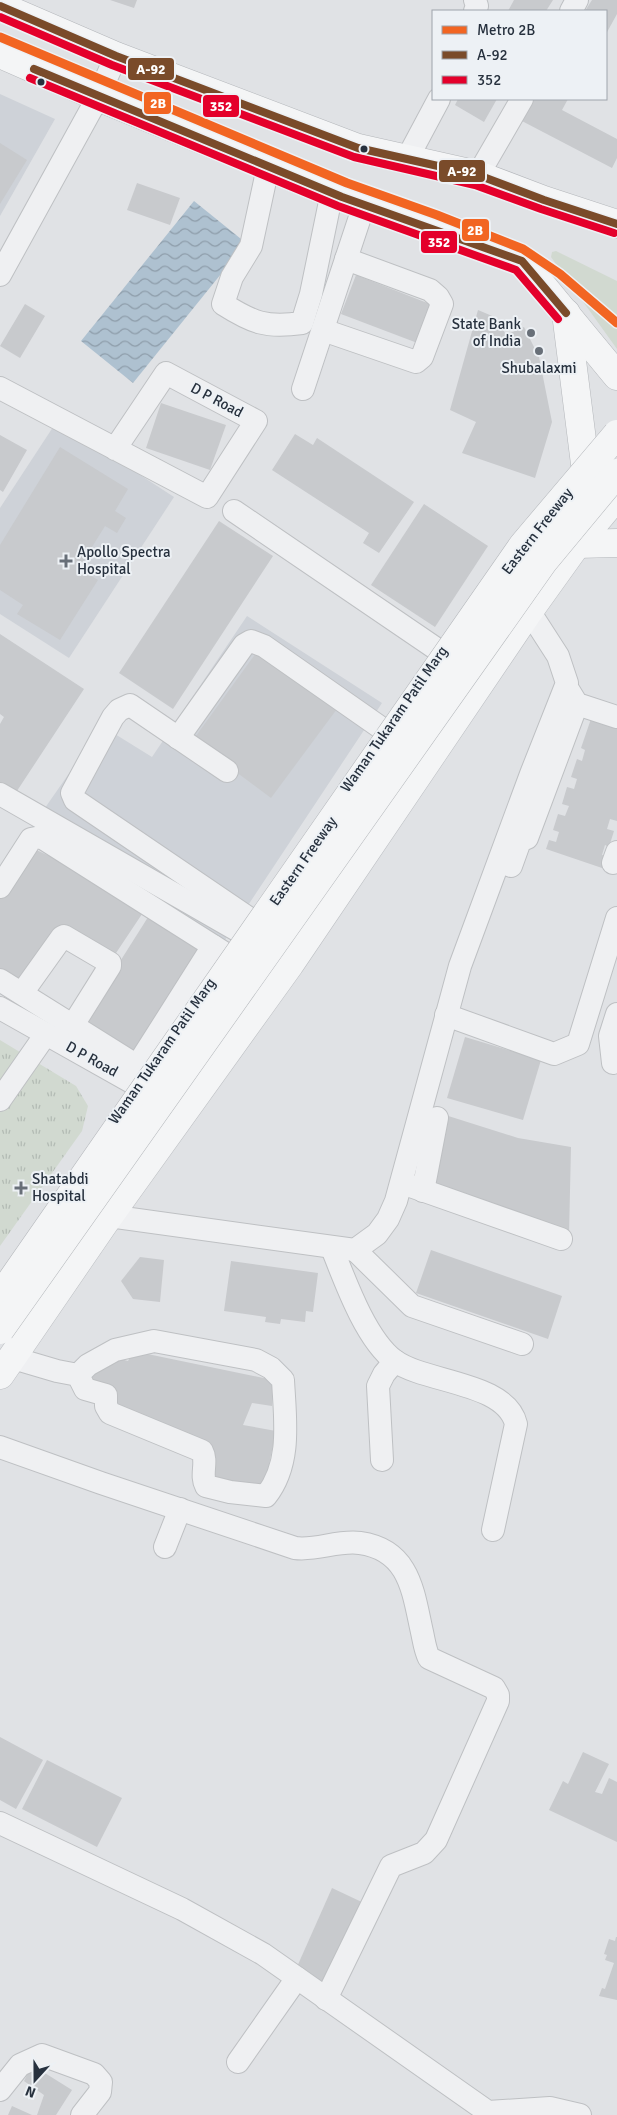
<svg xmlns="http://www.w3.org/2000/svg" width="617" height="2115" font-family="Signika,sans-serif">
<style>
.built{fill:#ced2d8}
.grass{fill:#d1d9d0}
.park{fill:url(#park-tufts)}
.water{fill:url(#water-waves)}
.building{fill:#c8cacd}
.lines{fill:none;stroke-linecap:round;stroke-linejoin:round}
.minor-casing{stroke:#bec0c3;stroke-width:24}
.major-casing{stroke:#bcbfc3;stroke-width:29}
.highway-casing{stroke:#b3b6ba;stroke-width:29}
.minor{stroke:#eff0f2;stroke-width:22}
.major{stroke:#f4f5f6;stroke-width:28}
.highway{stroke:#f4f5f6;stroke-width:28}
.highway-bridge-casing{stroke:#b3b6ba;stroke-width:29;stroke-linecap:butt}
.highway-bridge{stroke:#f4f5f6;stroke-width:28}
.bus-1-casing{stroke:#edf1f5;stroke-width:11}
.bus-2-casing{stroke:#edf1f5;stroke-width:11}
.bus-1{stroke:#7a4b2a;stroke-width:8}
.bus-2{stroke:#e4002b;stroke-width:8}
.metro-1-casing{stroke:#edf1f5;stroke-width:12}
.metro-1{stroke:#f26522;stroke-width:9}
.bus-dot{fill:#27313e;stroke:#edf1f5;stroke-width:2}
.poi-dot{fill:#686f78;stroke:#edf1f5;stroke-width:2}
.labels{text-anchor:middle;stroke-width:4;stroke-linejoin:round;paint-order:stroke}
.poi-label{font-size:15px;fill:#27313e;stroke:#edf1f5;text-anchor:start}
.street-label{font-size:15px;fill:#27313e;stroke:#edf1f5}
.line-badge{stroke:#edf1f5;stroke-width:2}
.badge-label{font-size:14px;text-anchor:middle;font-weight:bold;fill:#fff}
</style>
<defs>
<pattern id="park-tufts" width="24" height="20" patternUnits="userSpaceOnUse" patternTransform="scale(1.25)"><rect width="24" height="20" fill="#d1d9d0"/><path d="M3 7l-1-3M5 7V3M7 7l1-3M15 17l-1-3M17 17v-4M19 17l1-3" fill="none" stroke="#b3bbb4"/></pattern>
<pattern id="water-waves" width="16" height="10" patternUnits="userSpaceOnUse" patternTransform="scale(1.25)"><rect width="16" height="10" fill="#aec1d0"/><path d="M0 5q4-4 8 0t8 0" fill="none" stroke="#8e9daa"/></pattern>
</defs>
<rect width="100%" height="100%" fill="#e0e2e5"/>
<g class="built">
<polygon points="0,94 55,119 0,216"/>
<polygon points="57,421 174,497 69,658 0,614 0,508"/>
<polygon points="247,616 382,703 223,943 31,828 102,726 152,757"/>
</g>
<polygon class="grass" points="556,251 617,281 617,349 551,257 552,252"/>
<polygon class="park" points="0,1040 76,1086 88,1106 82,1131 0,1246"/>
<polygon class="water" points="194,201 246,243 133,383 81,341"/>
<g class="building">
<polygon points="110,0 137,0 134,8"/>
<polygon points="514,0 553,0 546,11 508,11"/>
<polygon points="592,0 617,0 617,14 606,34 606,11 585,11"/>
<polygon points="458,99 497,99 484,122 455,105"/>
<polygon points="533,99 568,99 562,110 617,139 617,158 612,168 520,120"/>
<polygon points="0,143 27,160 0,204"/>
<polygon points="137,183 180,198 170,225 127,210"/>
<polygon points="356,275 435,306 420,344 341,314"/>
<polygon points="25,304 45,316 20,358 0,346"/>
<polygon points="478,310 497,318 506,335 524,327 539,357 552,422 535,478 462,453 476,422 450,410"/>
<polygon points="161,403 226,425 210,470 146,448"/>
<polygon points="295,434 313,445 317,438 414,502 379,553 363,543 369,533 272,470"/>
<polygon points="0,435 27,450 3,492 0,490"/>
<polygon points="60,447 128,489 115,511 126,518 117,533 105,526 79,568 98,580 60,640 17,614 23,605 0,590 0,545"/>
<polygon points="424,504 488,546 435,627 371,585"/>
<polygon points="219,521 273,556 173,709 119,673"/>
<polygon points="0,634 84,689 13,797 0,789 0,724 4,717 0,714"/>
<polygon points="256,653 337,709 271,798 193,740"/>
<polygon points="593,713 617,721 617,821 610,819 607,829 614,831 609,847 605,845 602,855 606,856 602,868 546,849 549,840 556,842 559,832 553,830 558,814 565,816 569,806 562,804 567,787 574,789 577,779 571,777 577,759 582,761 585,750 581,748"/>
<polygon points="30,847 97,878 142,914 112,959 64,931 23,987 0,973 0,895"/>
<polygon points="150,914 204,950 138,1054 83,1020"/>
<polygon points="465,1037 541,1060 523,1120 447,1098"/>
<polygon points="442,1114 518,1138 571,1147 569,1235 433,1182"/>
<polygon points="431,1250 562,1296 548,1339 416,1293"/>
<polygon points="140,1257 164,1260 160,1302 133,1299 121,1281"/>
<polygon points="231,1261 318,1273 313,1312 306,1311 305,1322 281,1319 280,1324 265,1322 266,1317 224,1311"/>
<polygon points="133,1351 273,1380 272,1406 252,1403 243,1425 276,1431 264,1489 210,1477 213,1465 111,1409 85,1382 110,1356 128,1361"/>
<polygon points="0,1737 43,1760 16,1809 0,1800"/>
<polygon points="583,1752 609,1764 595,1792 602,1794 609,1778 617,1782 617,1842 549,1810 563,1781 568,1784"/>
<polygon points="47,1760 122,1798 97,1847 22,1809"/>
<polygon points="332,1888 366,1904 330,1985 296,1969"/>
<polygon points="616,1937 617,1937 617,2000 599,1996 602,1988 605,1989 614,1963 605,1960 607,1955 604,1954 609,1939 615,1941"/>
<polygon points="32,2065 72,2090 56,2115 37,2115 44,2095 24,2081"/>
<polygon points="12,2106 32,2115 8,2115"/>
</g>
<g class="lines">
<g class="minor-casing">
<g id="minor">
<polyline points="475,11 477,6 475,0"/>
<polyline points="571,11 577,0"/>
<polyline points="407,159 439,99"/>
<path d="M268 167 251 246 232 277 223 304C253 323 266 328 302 323L311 294 332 192"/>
<polyline points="478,175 522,99"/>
<polyline points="0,275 98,97 116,56"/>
<polyline points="323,330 416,362 422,357 442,304 438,297 430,290 346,259"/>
<polyline points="0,388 207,497 256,421 166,373 115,449"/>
<polyline points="303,389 364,205"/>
<polyline points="234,511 441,652"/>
<polyline points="569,691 577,704 617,717"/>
<polyline points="178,738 244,645 251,641 264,646 387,732"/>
<polyline points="227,771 130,705 119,710 113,717 72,793 75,800 253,921"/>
<polyline points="0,794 244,934"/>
<polyline points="613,863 617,852"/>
<polyline points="511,866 520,841 527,838 577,704"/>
<polyline points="0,887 31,839 41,837 229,956"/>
<polyline points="0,980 147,1072"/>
<polyline points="22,993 62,937 64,936 110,963 110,966 73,1025"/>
<polyline points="0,1008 158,1097"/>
<polyline points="446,1015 554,1054 578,1044 617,918"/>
<polyline points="613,1063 610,1036 617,1014"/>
<polyline points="137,1066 213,946"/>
<polyline points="0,1100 46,1034"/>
<polyline points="402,1183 561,1239"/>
<polyline points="423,1191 437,1118"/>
<polyline points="109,1216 355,1250 377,1234 388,1219 396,1201 460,966 531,774 567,683 558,656 529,611"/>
<path d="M332 1248C345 1281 366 1340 395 1361 426 1383 506 1382 516 1424L493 1530"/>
<polyline points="355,1250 412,1306 522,1344"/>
<path d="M13 1358 57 1371 78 1375 88 1365 115 1350 154 1341 256 1360 271 1368 283 1380C285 1419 292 1463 266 1496L230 1492 206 1486C200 1475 208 1462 202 1451L110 1413 106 1406V1395L85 1389 78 1375"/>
<path d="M0 1447 101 1483 295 1548C317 1551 337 1540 360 1543 410 1550 413 1592 422 1632 424 1641 425 1650 429 1658L494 1688 498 1695V1701L436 1840 424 1853 391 1866 326 1999"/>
<polyline points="382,1460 378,1386 384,1374 395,1361"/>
<polyline points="165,1547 180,1509"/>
<polyline points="0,1823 182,1909 263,1954 488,2112 550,2108 580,2115"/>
<polyline points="238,2062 297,1978"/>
<polyline points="0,2090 20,2065 42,2055 94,2074 101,2082 100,2092 82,2115"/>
</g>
</g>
<g class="major-casing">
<polyline id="major" points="0,1375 109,1216 290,964 529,611 577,544 617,496"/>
</g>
<g class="highway-casing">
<g id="highway">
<polyline points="0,6 116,56 358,148 478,175 544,200 617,224"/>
<polyline points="0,54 98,97 342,197 522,261 617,376"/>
<polyline points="566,313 585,464"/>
<polyline points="577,544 617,543"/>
</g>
</g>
<use href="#minor" class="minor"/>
<use href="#major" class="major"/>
<use href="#highway" class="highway"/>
<g class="highway-bridge-casing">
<g id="highway-bridge">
<polyline points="0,1297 523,545 617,434"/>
<polyline points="0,1330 544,561 617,473"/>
</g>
</g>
<use href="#highway-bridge" class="highway-bridge"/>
<g class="bus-1-casing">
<g id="bus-1">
<polyline points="0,6 116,56 358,148 478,175 544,200 617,224"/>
<polyline points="34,69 342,197 522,261 566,313"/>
</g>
</g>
<g class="bus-2-casing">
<g id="bus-2">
<polyline points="0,17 112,65 354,157 475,185 541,209 614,233"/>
<polyline points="30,78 338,206 516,270 558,319"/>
</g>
</g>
<use href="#bus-1" class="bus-1"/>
<use href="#bus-2" class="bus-2"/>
<g class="metro-1-casing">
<polyline id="metro-1" points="0,37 347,183 437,215 523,249 560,274 617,323"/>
</g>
<use href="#metro-1" class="metro-1"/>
</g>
<g class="bus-dot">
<circle cx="41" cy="82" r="4.5"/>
<circle cx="364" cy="149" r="4.5"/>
</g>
<g class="poi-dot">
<circle cx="531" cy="333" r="5"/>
<circle cx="539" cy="351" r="5"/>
<path d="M63.5 553.5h5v5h5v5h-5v5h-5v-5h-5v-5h5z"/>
<path d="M18.5 1180.5h5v5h5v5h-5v5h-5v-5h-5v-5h5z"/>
</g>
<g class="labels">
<g class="poi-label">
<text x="521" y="329" text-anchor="end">State Bank<tspan x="521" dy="17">of India</tspan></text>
<text x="539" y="373" text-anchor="middle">Shubalaxmi</text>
<text x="77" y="557">Apollo Spectra<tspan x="77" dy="17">Hospital</tspan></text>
<text x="32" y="1184">Shatabdi<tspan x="32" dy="17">Hospital</tspan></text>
</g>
<g class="street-label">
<text transform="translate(217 400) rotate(28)" y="5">D P Road</text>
<text transform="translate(537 531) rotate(-52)" y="5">Eastern Freeway</text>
<text transform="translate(394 719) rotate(-55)" y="5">Waman Tukaram Patil Marg</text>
<text transform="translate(303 861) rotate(-55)" y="5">Eastern Freeway</text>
<text transform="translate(162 1051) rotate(-55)" y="5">Waman Tukaram Patil Marg</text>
<text transform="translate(92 1059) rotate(29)" y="5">D P Road</text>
</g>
</g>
<g class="line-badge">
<rect x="127" y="57" width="48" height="24" rx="5" fill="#7a4b2a"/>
<rect x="143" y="91" width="29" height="24" rx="5" fill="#f26522"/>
<rect x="202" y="94" width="38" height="24" rx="5" fill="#e4002b"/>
<rect x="438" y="159" width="48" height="24" rx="5" fill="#7a4b2a"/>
<rect x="461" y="218" width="29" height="24" rx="5" fill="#f26522"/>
<rect x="420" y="230" width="38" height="24" rx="5" fill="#e4002b"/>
</g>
<g class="badge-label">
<text x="151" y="74">A-92</text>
<text x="158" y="108">2B</text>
<text x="221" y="111">352</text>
<text x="462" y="176">A-92</text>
<text x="475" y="235">2B</text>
<text x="439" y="247">352</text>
</g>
<rect x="432" y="10" width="175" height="90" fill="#edf1f5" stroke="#9ea4ac"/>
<rect x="442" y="26" width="25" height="8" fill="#f26522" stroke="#9ea4ac"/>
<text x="477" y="35" font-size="15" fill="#27313e">Metro 2B</text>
<rect x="442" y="51" width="25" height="8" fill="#7a4b2a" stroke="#9ea4ac"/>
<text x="477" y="60" font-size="15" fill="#27313e">A-92</text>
<rect x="442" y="76" width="25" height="8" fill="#e4002b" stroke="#9ea4ac"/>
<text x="477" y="85" font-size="15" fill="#27313e">352</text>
<g transform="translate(35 2080) rotate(201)" stroke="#edf1f5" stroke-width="4" paint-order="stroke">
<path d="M0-4L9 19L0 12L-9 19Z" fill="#27313e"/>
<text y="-8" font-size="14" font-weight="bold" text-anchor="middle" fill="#27313e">N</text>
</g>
</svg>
